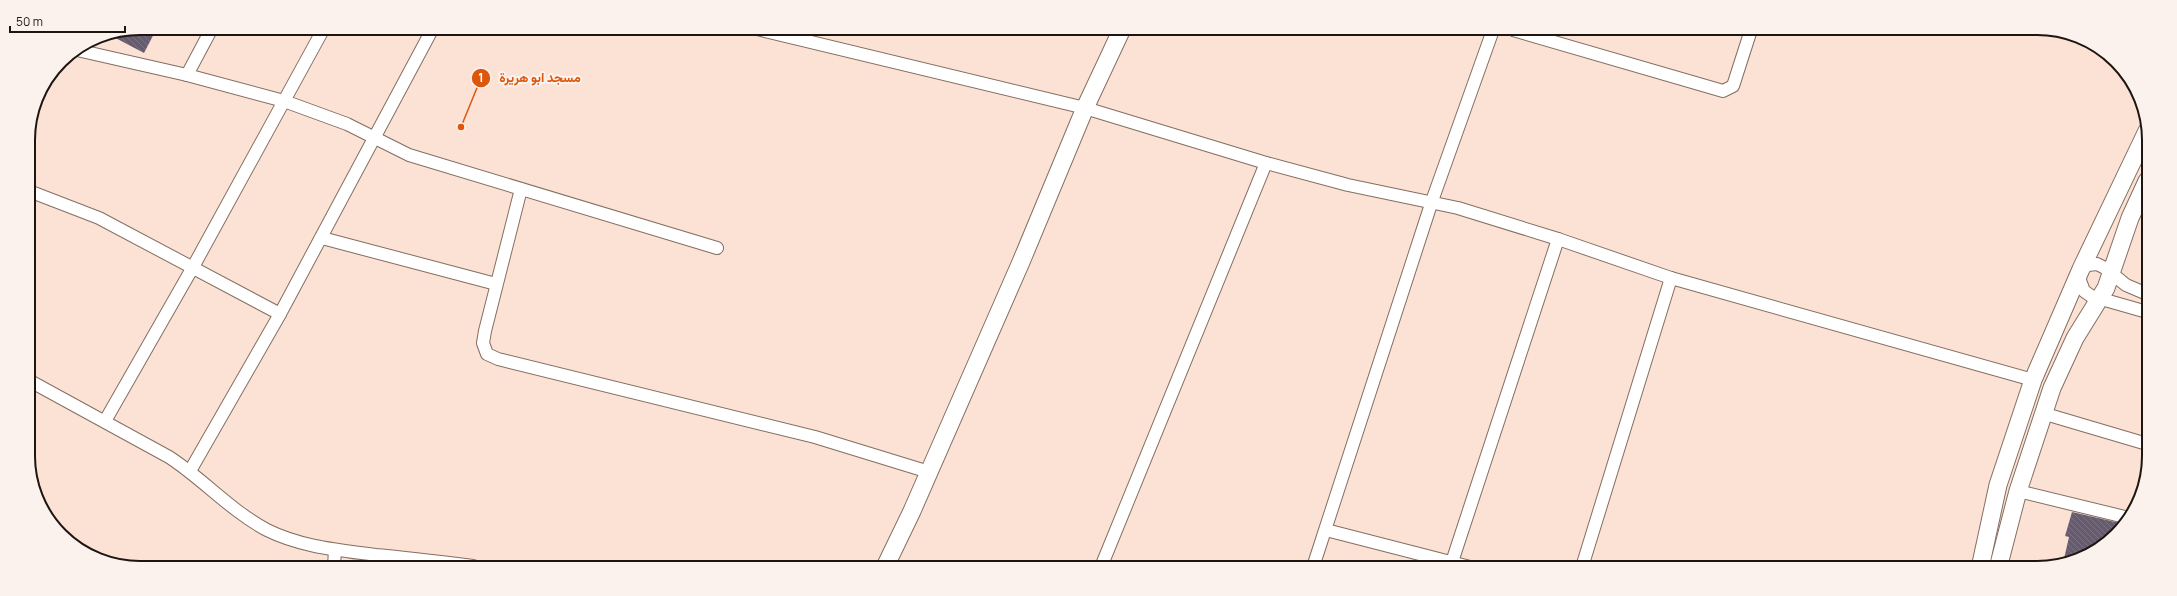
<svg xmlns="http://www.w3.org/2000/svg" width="2177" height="596" font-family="Manrope,Vazirmatn,sans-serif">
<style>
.building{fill:url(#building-back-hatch)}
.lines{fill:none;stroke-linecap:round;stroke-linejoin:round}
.street-casing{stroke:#846e62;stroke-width:14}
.secondary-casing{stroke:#846e62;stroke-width:19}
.street{stroke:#fff;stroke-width:12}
.secondary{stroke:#fff;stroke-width:17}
.rim{fill:none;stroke:#1d1510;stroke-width:2}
.leader{fill:none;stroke:#de560c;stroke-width:1.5}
.callout-dot{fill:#de560c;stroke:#fcf2ed;stroke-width:1.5}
.mark-label{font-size:12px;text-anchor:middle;font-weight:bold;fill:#fff}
.callout-label{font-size:13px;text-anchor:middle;font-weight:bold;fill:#de560c;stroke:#fcf2ed;stroke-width:4;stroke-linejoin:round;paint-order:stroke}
</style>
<defs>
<pattern id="building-back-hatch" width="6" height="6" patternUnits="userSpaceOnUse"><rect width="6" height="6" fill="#665b6f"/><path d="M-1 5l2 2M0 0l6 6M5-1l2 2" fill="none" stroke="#7b7281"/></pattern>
</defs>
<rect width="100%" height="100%" fill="#fbe2d4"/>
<g class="building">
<polygon points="140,28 157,28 144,53 108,34"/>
<polygon points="2072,512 2124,524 2111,540 2080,560 2063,563 2069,537 2065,536"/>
</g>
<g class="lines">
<g class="street-casing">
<g id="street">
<polyline points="757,29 1085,108 1266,163 1348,185 1458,208 1558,239 1671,278 2033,380"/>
<polyline points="1513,30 1723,91 1733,86 1751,30"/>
<polyline points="77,50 187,75 284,101 347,124 409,155 717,248"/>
<polyline points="187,75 212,28"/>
<polyline points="521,189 485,331 483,343 487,354 498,359 815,437 929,472"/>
<polyline points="29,191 99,218 280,314"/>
<polyline points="322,238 496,284"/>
<polyline points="2081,269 2088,265 2097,264 2105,268 2126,285 2147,294"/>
<polyline points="2078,275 2084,291 2091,296 2147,312"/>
<path d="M30 381 169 457C203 479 231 511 267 530 301 547 339 550 376 555 409 558 441 562 473 566"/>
<polyline points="2042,413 2147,444"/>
<polyline points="105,421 193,267 324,28"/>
<polyline points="190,471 280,314 433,28"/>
<polyline points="2018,491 2129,518"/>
<polyline points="1326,530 1470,567"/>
<polyline points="1452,562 1558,239"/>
<polyline points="334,566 335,550"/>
<polyline points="1101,567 1266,163"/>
<polyline points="1313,567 1432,201 1493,30"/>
<polyline points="1582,567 1671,278"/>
</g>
</g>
<g class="secondary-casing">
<g id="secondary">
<polyline points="885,567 912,511 1021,262 1085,108 1122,29"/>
<polyline points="1980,568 1998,485 2033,380 2081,269 2147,131"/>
<polyline points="1998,568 2018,491 2052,388 2075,338 2106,288 2130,218 2147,181"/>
</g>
</g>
<use href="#street" class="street"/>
<use href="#secondary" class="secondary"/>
</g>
<path d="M0 0H2177V596H0ZM140 35H2037A105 105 0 0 1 2142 140V456A105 105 0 0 1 2037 561H140A105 105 0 0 1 35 456V140A105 105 0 0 1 140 35Z" fill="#fcf2ed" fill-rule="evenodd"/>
<path class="rim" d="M140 35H2037A105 105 0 0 1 2142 140V456A105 105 0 0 1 2037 561H140A105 105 0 0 1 35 456V140A105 105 0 0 1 140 35Z"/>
<path class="leader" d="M461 127L481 78"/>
<g class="callout-dot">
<circle cx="461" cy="127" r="4"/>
<circle cx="481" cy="78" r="10"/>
</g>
<g class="mark-label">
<text x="481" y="82">1</text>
</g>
<g class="callout-label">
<text x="540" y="82">مسجد ابو هريرة</text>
</g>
<path d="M10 26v6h115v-6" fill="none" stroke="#1d1510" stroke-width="2"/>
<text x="16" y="26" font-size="12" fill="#1d1510" stroke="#fcf2ed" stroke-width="3" paint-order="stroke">50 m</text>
</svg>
